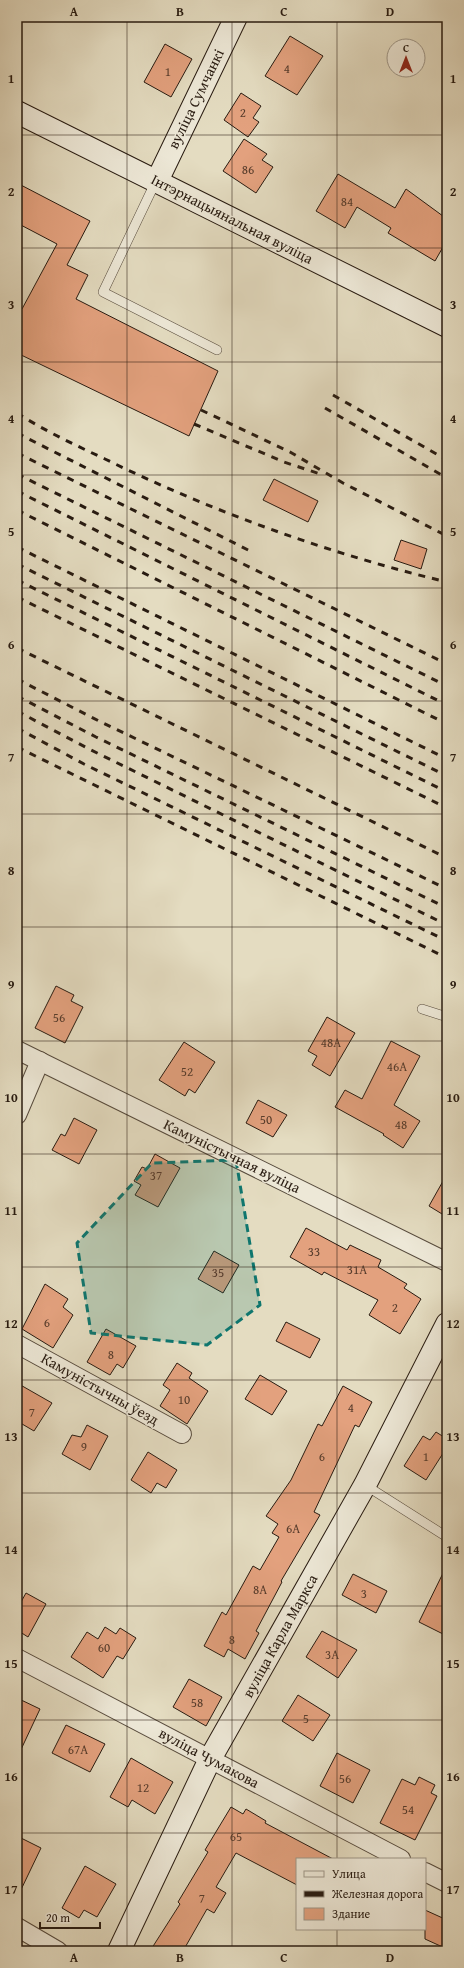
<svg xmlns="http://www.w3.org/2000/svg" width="464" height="1968" font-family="'Gentium Book Plus',serif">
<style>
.building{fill:#e3a17e;stroke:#281b11}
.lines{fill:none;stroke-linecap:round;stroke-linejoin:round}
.lane-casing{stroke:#574b3d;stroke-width:10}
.street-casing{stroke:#574b3d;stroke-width:20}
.secondary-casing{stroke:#281b11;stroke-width:24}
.lane{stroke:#ede8d7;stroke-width:9}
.street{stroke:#ede8d7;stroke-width:18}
.secondary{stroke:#ede8d7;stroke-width:22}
.rail{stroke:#281b11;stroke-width:3;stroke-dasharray:7 7;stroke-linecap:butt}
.marked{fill:#0f766e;fill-opacity:0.2;stroke:#0f766e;stroke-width:3;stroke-dasharray:8 5;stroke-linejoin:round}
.grid{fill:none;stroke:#281b11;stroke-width:1;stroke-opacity:0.55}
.labels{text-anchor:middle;stroke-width:3;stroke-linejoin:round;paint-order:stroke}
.number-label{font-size:13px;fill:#573c2c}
.street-label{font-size:15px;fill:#281b11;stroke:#ede8d7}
.neatline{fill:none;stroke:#281b11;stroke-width:1.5}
.grid-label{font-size:13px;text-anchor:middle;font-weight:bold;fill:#281b11}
</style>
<rect width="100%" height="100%" fill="#e4dcc1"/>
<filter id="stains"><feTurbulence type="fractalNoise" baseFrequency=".005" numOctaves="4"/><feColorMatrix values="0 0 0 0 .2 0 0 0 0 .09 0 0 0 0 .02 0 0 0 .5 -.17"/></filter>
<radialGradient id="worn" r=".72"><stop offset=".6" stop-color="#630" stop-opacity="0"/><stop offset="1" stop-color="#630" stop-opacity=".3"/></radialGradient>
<g class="building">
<polygon points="290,36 323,56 297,95 265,76"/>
<polygon points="165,44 192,59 171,97 144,82"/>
<polygon points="241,93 261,106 253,118 259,122 248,137 224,120"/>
<polygon points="244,139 267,154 262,160 273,167 256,193 223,171"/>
<polygon points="338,174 395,208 406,189 447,219 447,240 435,261 388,233 391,228 357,207 345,228 316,211"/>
<polygon points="17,183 90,221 67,265 88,275 76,299 218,371 189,436 17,353 17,307 22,309 57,244 17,223"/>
<polygon points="274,479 318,501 308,522 263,500"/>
<polygon points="401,540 427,549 421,569 394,560"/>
<polygon points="56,986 74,995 71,1001 83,1007 65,1043 35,1028"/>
<polygon points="327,1017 355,1033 330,1076 312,1065 317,1056 308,1051"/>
<polygon points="391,1041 420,1056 394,1105 420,1121 403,1148 383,1135 384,1134 335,1107 345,1090 362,1099"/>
<polygon points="184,1042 215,1062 195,1093 189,1089 185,1096 159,1080"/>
<polygon points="258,1100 287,1115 273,1137 246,1123"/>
<polygon points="74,1118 97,1130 79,1164 52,1150 61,1134 65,1136"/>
<polygon points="155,1154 180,1168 158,1207 135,1195 141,1185 134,1181 142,1167 147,1169"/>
<polygon points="447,1174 447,1217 429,1206"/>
<polygon points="306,1228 347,1250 350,1245 381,1260 378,1267 407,1284 404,1288 421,1299 400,1334 369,1315 378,1300 324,1272 322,1275 290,1257"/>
<polygon points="214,1251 239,1265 223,1293 198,1279"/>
<polygon points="45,1284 68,1299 63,1307 73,1315 53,1348 22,1329"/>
<polygon points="286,1322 320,1339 310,1358 276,1341"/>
<polygon points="106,1329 136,1346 123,1368 117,1364 110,1375 87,1362"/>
<polygon points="177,1363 192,1373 189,1378 208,1391 187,1424 160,1406 170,1390 163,1385"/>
<polygon points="260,1375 287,1391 272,1415 245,1399"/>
<polygon points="17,1383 52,1403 34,1431 17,1421"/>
<polygon points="343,1386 372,1402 359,1427 355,1425 314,1512 320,1515 281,1581 282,1582 256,1631 259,1633 245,1659 228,1649 224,1657 204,1646 222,1612 226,1615 253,1566 260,1570 279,1537 272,1533 278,1524 266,1516 291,1480 318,1424 322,1426"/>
<polygon points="87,1425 108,1436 90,1470 62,1454 72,1435 81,1437"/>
<polygon points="436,1432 447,1439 447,1447 426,1480 404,1466 423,1436 430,1440"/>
<polygon points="148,1452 177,1470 166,1488 157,1483 151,1493 131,1480"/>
<polygon points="447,1565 447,1636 419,1622"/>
<polygon points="353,1574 387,1591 376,1613 342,1595"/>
<polygon points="26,1593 46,1604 28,1637 17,1630 17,1609"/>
<polygon points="105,1627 116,1634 120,1628 136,1638 123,1659 117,1656 103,1678 71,1657 87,1632 98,1639"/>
<polygon points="322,1631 357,1650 338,1678 306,1657"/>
<polygon points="189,1679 222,1697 206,1726 173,1707"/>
<polygon points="298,1695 330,1715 313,1741 282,1721"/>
<polygon points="17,1698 40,1709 17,1758"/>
<polygon points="66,1725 105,1744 90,1772 52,1753"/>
<polygon points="337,1753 370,1770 353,1803 320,1786"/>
<polygon points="131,1758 173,1782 155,1814 132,1800 128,1807 110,1797"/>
<polygon points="419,1777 435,1785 431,1793 437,1796 415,1840 380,1823 402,1779 415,1785"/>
<polygon points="231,1807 243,1814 246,1809 266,1821 265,1823 333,1859 297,1859 297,1885 236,1853 216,1887 226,1893 214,1913 207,1909 183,1951 150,1951 180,1904 178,1902 208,1852 205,1850"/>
<polygon points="17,1836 41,1848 17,1898"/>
<polygon points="85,1866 116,1884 97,1917 84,1910 79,1918 62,1908"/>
<polygon points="425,1910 447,1920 447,1949 425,1939"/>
</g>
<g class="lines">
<g class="lane-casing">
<g id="lane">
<polyline points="156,181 103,292 217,350"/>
<polyline points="422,1009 447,1017"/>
<polyline points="365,1485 447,1537"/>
</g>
</g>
<g class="street-casing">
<g id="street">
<polyline points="17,1050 447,1262"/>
<polyline points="17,1115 40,1061"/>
<polyline points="17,1344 182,1434"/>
<polyline points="17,1658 401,1859"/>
<polyline points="425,1872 447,1883"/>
<polyline points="17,1927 58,1951"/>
</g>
</g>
<g class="secondary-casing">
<g id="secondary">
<polyline points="17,112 447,326"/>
<polyline points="157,181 236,17"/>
<polyline points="119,1951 210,1759 365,1485 447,1324"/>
</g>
</g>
<use href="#lane" class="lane"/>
<use href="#street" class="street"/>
<use href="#secondary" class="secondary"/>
<g class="rail">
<polyline points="333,395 447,460"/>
<polyline points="325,408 447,478"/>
<polyline points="201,410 290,452 343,483 447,536"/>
<path d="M17 413C45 431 75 445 105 459 213 512 330 554 447 582"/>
<polyline points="194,424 284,462 323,475"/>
<polyline points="17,433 254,553"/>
<polyline points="17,453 447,664"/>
<polyline points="17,474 447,686"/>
<polyline points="17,491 447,705"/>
<polyline points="17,510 447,724"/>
<polyline points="17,547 447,759"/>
<polyline points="17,564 447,776"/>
<polyline points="17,580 447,792"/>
<polyline points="17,597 447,808"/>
<polyline points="17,648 447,858"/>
<polyline points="17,679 99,721 447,889"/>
<polyline points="17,696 96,737 447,908"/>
<polyline points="17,711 89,749 447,925"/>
<polyline points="17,728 84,764 447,941"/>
<polyline points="17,747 447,958"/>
</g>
</g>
<path class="marked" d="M236 1160 260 1305 207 1345 91 1333 77 1243 152 1163Z"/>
<path class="grid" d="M127 17V1951M232 17V1951M337 17V1859M17 135H447M17 248H447M17 362H447M17 475H447M17 588H447M17 701H447M17 814H447M17 927H447M17 1041H447M17 1154H447M17 1267H447M17 1380H447M17 1493H447M17 1606H447M17 1720H447M17 1833H447M337 1929V1951"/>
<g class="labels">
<g class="number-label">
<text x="287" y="73">4</text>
<text x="168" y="76">1</text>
<text x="243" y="117">2</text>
<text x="248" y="174">86</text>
<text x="347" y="206">84</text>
<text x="59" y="1022">56</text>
<text x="331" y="1047">48А</text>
<text x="397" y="1071">46А</text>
<text x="187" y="1076">52</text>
<text x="266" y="1124">50</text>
<text x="401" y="1129">48</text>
<text x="156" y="1180">37</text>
<text x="314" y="1256">33</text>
<text x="357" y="1274">31А</text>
<text x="218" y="1277">35</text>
<text x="395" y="1312">2</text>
<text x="47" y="1327">6</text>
<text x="111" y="1359">8</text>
<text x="184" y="1404">10</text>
<text x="351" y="1412">4</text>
<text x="32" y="1417">7</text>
<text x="84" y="1451">9</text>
<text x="322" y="1461">6</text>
<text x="426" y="1461">1</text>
<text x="293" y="1533">6А</text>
<text x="260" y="1594">8А</text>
<text x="364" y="1598">3</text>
<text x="232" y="1644">8</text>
<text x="104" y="1652">60</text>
<text x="332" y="1659">3А</text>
<text x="197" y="1707">58</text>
<text x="306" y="1723">5</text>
<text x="78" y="1754">67А</text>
<text x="345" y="1783">56</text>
<text x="143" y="1792">12</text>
<text x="408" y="1814">54</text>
<text x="236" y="1841">65</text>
<text x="202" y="1903">7</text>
</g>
<g class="street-label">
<text transform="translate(196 99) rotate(-64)" y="5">вуліца Сумчанкі</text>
<text transform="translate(232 219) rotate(27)" y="5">Інтэрнацыянальная вуліца</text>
<text transform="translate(232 1156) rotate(26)" y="5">Камуністычная вуліца</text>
<text transform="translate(100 1389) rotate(29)" y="5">Камуністычны ўезд</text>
<text transform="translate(280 1636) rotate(-61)" y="5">вуліца Карла Маркса</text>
<text transform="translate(209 1758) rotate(28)" y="5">вуліца Чумакова</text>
</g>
</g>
<rect width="464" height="1968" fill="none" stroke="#e4dcc1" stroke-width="44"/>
<rect x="296" y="1858" width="130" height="72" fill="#ede8d7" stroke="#9e9688"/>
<rect x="304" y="1871" width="20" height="6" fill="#ede8d7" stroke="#9e9688"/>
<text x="332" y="1878" font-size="12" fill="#281b11">Улица</text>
<rect x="304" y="1891" width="20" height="6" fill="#281b11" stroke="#9e9688"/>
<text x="332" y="1898" font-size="12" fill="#281b11">Железная дорога</text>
<rect x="304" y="1908" width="20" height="12" fill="#e3a17e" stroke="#9e9688"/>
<text x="332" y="1918" font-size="12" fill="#281b11">Здание</text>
<g transform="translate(406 58)"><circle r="19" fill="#ede8d7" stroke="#9e9688"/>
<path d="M0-3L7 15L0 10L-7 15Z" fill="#8f2418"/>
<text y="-6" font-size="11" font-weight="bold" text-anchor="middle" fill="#281b11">С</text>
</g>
<path d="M40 1922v6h60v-6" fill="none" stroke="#281b11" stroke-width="2"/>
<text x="46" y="1922" font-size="12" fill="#281b11" stroke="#ede8d7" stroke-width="3" paint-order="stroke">20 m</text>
<rect x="22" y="22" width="420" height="1924" class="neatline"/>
<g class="grid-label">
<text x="74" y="16">A</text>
<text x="180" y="16">B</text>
<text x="284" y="16">C</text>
<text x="390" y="16">D</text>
<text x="11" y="83">1</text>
<text x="453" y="83">1</text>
<text x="11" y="196">2</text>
<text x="453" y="196">2</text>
<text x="11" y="309">3</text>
<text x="453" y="309">3</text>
<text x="11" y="423">4</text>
<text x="453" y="423">4</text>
<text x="11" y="536">5</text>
<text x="453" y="536">5</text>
<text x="11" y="649">6</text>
<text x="453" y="649">6</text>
<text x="11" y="762">7</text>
<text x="453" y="762">7</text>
<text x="11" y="875">8</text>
<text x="453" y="875">8</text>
<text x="11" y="989">9</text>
<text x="453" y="989">9</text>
<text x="11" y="1102">10</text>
<text x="453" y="1102">10</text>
<text x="11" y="1215">11</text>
<text x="453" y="1215">11</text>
<text x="11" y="1328">12</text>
<text x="453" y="1328">12</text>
<text x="11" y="1441">13</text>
<text x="453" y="1441">13</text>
<text x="11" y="1554">14</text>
<text x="453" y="1554">14</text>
<text x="11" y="1668">15</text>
<text x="453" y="1668">15</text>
<text x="11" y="1781">16</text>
<text x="453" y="1781">16</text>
<text x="11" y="1894">17</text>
<text x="453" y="1894">17</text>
<text x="74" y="1962">A</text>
<text x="180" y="1962">B</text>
<text x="284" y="1962">C</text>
<text x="390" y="1962">D</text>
</g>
<rect width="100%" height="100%" filter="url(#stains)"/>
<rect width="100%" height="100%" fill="url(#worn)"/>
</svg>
